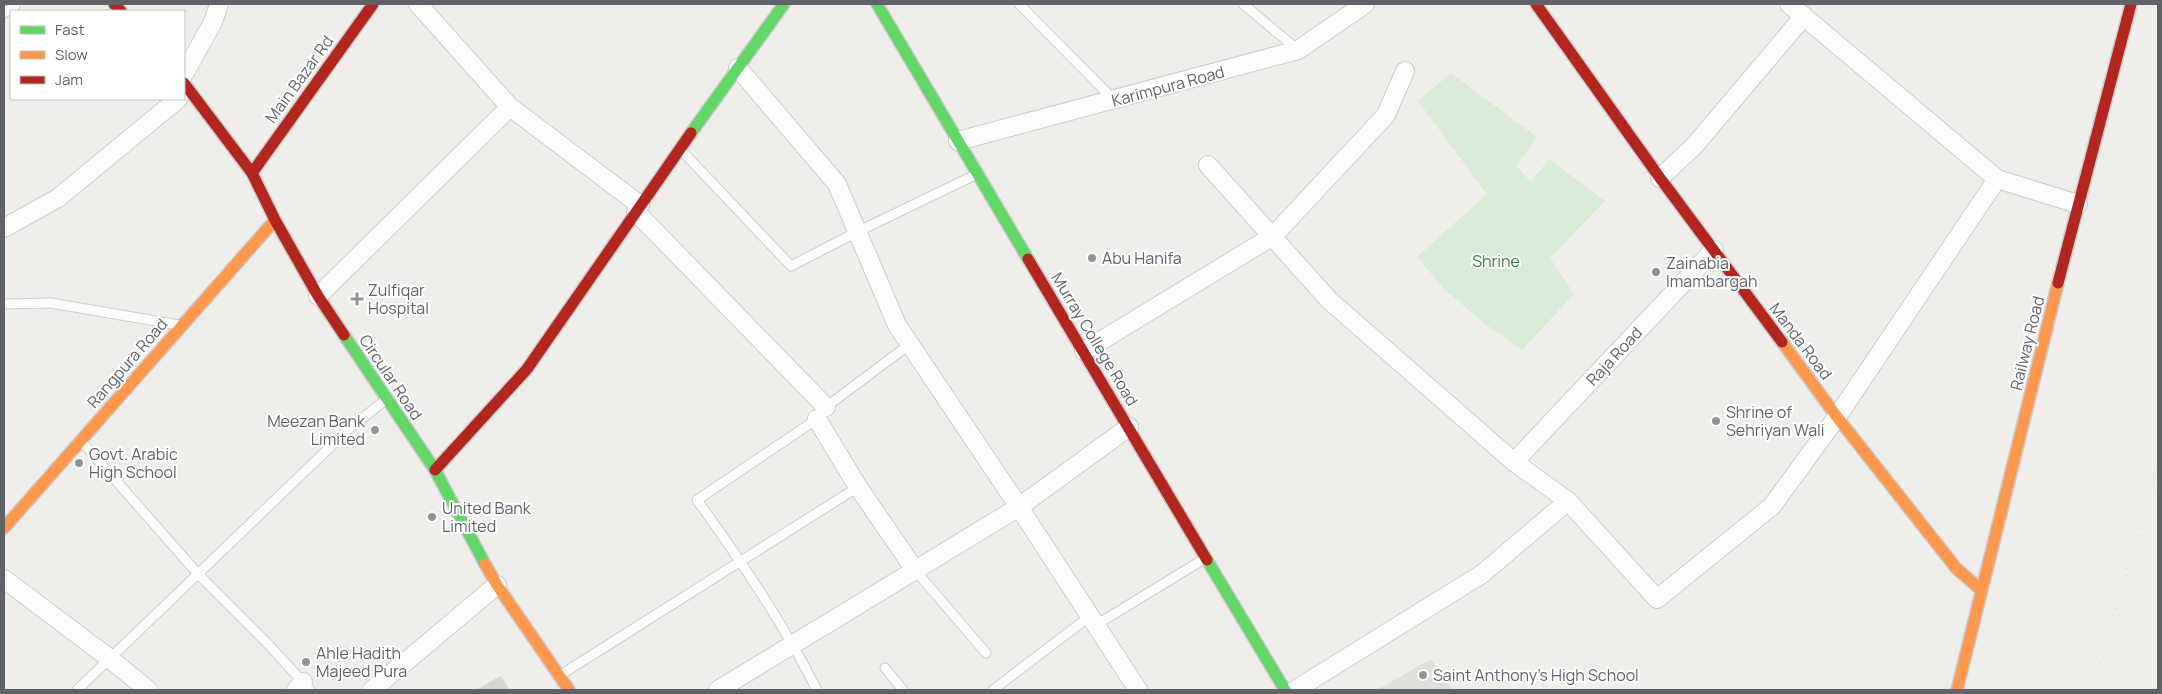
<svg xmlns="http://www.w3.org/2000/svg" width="2162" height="694" font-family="Manrope,sans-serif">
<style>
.education{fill:#e2e0da}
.green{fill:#d8ebd6}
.building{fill:#d6d5d3;stroke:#deddd9}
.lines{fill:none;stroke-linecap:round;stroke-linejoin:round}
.lane-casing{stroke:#cbcccc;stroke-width:11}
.street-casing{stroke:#cbcccc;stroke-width:20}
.fast-casing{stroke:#cacacb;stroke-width:14}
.slow-casing{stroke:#cacacb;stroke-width:14}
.jam-casing{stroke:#cacacb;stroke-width:14}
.lane{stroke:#fdfcfc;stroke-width:9}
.street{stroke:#fdfcfc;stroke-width:18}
.fast{stroke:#63d668;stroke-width:11}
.slow{stroke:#ff974d;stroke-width:11}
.jam{stroke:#b3261e;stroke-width:11}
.rail{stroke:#e4e4e4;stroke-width:4;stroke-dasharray:1 6;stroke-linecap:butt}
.poi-dot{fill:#919496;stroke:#fff;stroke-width:2}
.labels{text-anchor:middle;stroke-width:4;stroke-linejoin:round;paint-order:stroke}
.street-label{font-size:16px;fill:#5f6368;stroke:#fff}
.poi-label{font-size:16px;fill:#5f6368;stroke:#fff;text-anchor:start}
.park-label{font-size:16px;fill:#348238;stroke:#fff}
</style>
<rect width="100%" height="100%" fill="#efeeea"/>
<polygon class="education" points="1431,659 1453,690 1377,690"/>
<polygon class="green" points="1451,73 1537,137 1516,166 1531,182 1549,159 1605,201 1550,258 1574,294 1522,350 1485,324 1444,289 1417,257 1487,194 1418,101"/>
<polygon class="building" points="501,676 509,690 476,690"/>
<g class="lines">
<g class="lane-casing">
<g id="lane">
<polyline points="1019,4 1114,100"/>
<polyline points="1243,4 1298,50"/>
<polyline points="4,13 15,6 13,4"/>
<polyline points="682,151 791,266 857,232 975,175"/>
<polyline points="4,304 51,303 179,325"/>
<polyline points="82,442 198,574 269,645 310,690"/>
<polyline points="915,570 986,653"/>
<polyline points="1096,625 1204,559"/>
<polyline points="885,668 903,690"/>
<polyline points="562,674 858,487"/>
<polyline points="77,690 351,427 383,402"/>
<path d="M817 690C783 623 741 561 697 500L817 419 826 407 910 344"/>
<polyline points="993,690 1090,616"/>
</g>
</g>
<g class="street-casing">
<g id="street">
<polyline points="418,4 510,107 640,205"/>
<polyline points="1789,4 1997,179 2078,204"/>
<polyline points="738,68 837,184 897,325 1019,507 1138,690"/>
<polyline points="184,74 213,22 219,4"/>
<polyline points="958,141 1298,50 1365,4"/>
<polyline points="1208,165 1329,300 1514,462 1568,501 1657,599 1772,506 1837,417 1997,179"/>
<polyline points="1660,178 1695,145 1804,16"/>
<polyline points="636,212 826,407"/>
<polyline points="4,228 58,198 178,99"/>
<polyline points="318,296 510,107"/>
<polyline points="1084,351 1273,236 1386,115 1405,71"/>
<polyline points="817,419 858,487 915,570"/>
<polyline points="1514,462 1714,250"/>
<polyline points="4,579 109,658 148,690"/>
<polyline points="296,690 303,682"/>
<polyline points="372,690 497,585"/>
<polyline points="718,690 1019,507 1129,427"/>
<polyline points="1295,690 1482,574 1568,501"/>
</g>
</g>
<g class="fast-casing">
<g id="fast">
<polyline points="877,4 1028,259"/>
<polyline points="691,133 784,4"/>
<polyline points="344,335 435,470 485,564"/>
<polyline points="1207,560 1285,690"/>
</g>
</g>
<g class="slow-casing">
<g id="slow">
<polyline points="1782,342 1837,417 1956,568 1981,590"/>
<polyline points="4,528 275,220"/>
<polyline points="485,564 497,585 569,690"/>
<polyline points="1957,690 2058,283"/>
</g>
</g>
<g class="jam-casing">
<g id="jam">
<polyline points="114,4 121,11"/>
<polyline points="1536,4 1660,178 1782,342"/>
<polyline points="184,83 252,173 275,220 318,296 344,335"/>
<polyline points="252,173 373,4"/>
<polyline points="1028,259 1207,560"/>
<polyline points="2058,283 2131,4"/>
<polyline points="435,470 527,369 691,133"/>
</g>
</g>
<use href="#lane" class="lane"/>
<use href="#street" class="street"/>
<use href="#fast" class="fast"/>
<use href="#slow" class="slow"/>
<use href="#jam" class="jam"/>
<polyline class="rail" points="2092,690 2158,465"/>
</g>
<g class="poi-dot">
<circle cx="1092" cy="258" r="5"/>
<circle cx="1656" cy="272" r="5"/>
<path d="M354.5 291.5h5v5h5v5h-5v5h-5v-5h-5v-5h5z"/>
<circle cx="1716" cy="421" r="5"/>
<circle cx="375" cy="430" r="5"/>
<circle cx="79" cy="463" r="5"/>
<circle cx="432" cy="517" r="5"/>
<circle cx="306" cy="662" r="5"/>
<circle cx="1423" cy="675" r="5"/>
</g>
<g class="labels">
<g class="street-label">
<text transform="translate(299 79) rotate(-54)" y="6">Main Bazar Rd</text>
<text transform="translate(1168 86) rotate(-15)" y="6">Karimpura Road</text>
<text transform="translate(1095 339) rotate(59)" y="6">Murray College Road</text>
<text transform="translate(1801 341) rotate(53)" y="6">Manda Road</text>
<text transform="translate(2027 343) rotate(-76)" y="6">Railway Road</text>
<text transform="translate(1614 356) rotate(-47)" y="6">Raja Road</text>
<text transform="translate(127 363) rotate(-49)" y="6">Rangpura Road</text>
<text transform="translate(391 377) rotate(56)" y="6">Circular Road</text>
</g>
<g class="poi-label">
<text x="1102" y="264">Abu Hanifa</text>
<text x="1666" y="269">Zainabia<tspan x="1666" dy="18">Imambargah</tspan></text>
<text x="368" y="296">Zulfiqar<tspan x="368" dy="18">Hospital</tspan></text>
<text x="1726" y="418">Shrine of<tspan x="1726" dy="18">Sehriyan Wali</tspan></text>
<text x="365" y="427" text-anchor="end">Meezan Bank<tspan x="365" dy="18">Limited</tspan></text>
<text x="89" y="460">Govt. Arabic<tspan x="89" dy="18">High School</tspan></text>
<text x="442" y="514">United Bank<tspan x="442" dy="18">Limited</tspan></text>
<text x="316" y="659">Ahle Hadith<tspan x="316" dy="18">Majeed Pura</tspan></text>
<text x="1433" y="681">Saint Anthony's High School</text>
</g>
<g class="park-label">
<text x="1496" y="267">Shrine</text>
</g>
</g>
<rect width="2162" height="694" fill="none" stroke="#5f6368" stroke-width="10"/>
<rect x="10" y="10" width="175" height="90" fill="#ffffff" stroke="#bfc1c3"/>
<rect x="20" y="26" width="25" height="8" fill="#63d668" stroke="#bfc1c3"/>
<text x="55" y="35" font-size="15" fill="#5f6368">Fast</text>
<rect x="20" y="51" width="25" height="8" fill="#ff974d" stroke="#bfc1c3"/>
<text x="55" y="60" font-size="15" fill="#5f6368">Slow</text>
<rect x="20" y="76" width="25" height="8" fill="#b3261e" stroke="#bfc1c3"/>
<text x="55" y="85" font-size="15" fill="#5f6368">Jam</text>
</svg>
